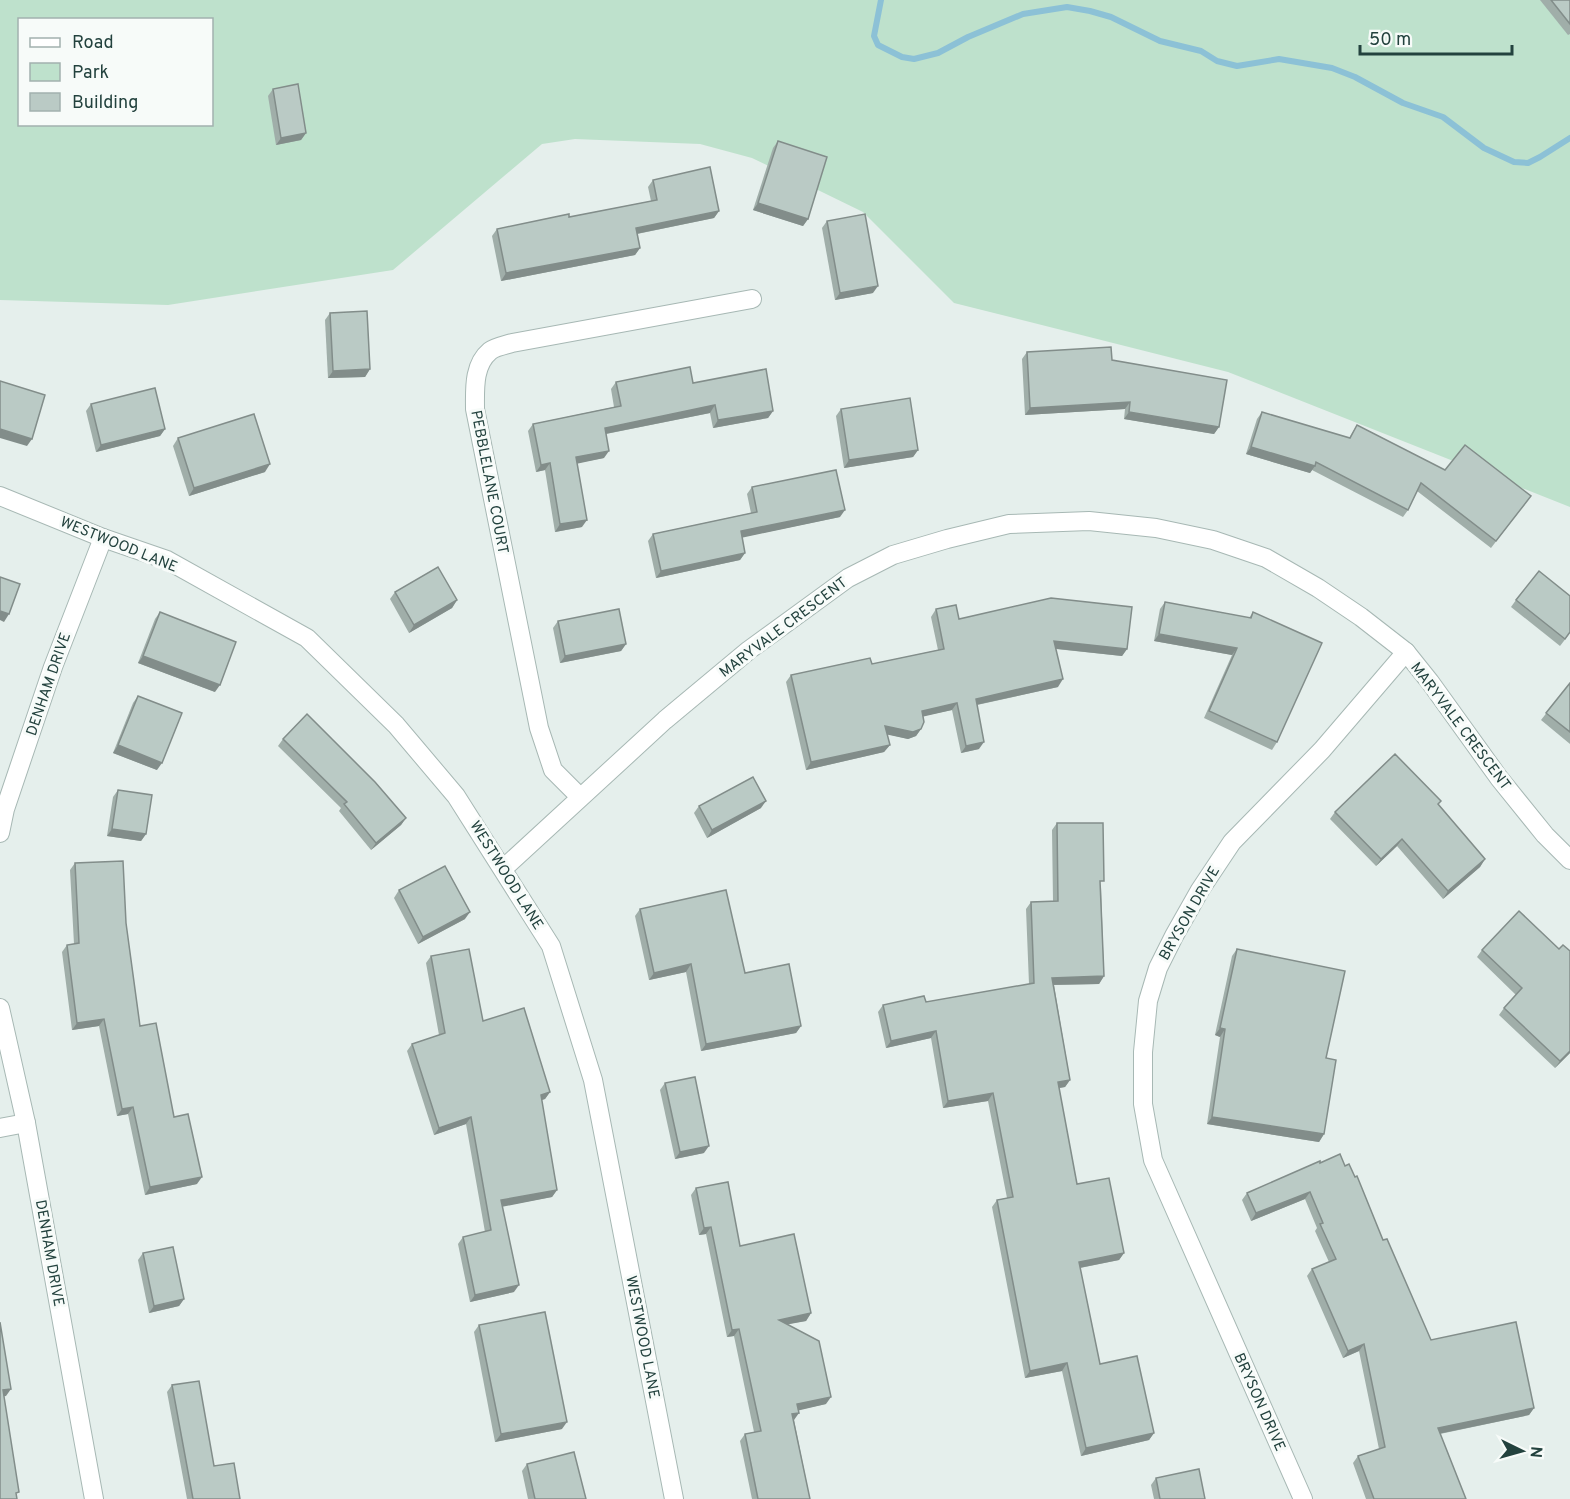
<svg xmlns="http://www.w3.org/2000/svg" width="1570" height="1499" font-family="Overpass,sans-serif">
<style>
.green{fill:#bee1cc;fill-rule:evenodd}
.lines{fill:none;stroke-linecap:round;stroke-linejoin:round}
.stream{stroke:#8cc1d6;stroke-width:6}
.minor-casing{stroke:#a7b8b4;stroke-width:20}
.minor{stroke:#fff;stroke-width:18}
.wall{fill:#a0aea9}
.shaded-wall{fill:#828d8a}
.building{fill:#bacac5;stroke:#828d8a;stroke-width:1.5}
.labels{text-anchor:middle;stroke-width:6;stroke-linejoin:round;paint-order:stroke}
.street-label{font-size:15px;fill:#23423e;stroke:#f7fbf9}
</style>
<rect width="100%" height="100%" fill="#e5efec"/>
<path class="green" d="M0 0H1570V507L1228 372 954 303 863 212 752 158 700 144 575 139 542 144 393 270 168 305 0 300ZM20 20H212V124H20Z"/>
<g class="lines">
<polyline class="stream" points="881,0 874,36 878,45 902,57 914,59 938,53 968,37 1023,14 1067,7 1090,11 1111,17 1160,41 1201,51 1217,61 1237,66 1279,59 1332,68 1355,77 1403,103 1443,117 1484,148 1514,162 1528,163 1540,157 1570,138"/>
<g class="minor-casing">
<g id="minor">
<polyline points="0,496 103,538 167,560 307,638 396,725 456,796 551,946 593,1080 674,1499"/>
<path d="M580 797 553 770 539 728 475 409C475 390 473 365 490 351 495 347 506 345 512 343L752 299"/>
<polyline points="0,833 5,809 53,667 103,538"/>
<polyline points="503,869 665,720 749,650 848,578 893,555 947,539 1009,524 1089,521 1156,528 1213,540 1266,558 1318,588 1361,617 1406,652 1430,682 1499,778 1545,835 1570,860"/>
<polyline points="0,1008 26,1123 94,1499"/>
<polyline points="0,1128 26,1123"/>
<polyline points="1303,1499 1153,1160 1143,1104 1143,1052 1148,1001 1158,968 1174,936 1200,890 1232,842 1322,750 1406,652"/>
</g>
</g>
<use href="#minor" class="minor"/>
</g>
<g class="wall">
<polygon points="1540,0 1570,0 1570,34 1568,35"/>
<polygon points="273,89 306,133 301,140 276,145 268,96"/>
<polygon points="778,141 808,219 803,226 753,210 773,148"/>
<polygon points="653,180 719,211 714,218 637,234 640,248 635,255 501,281 492,236 497,229 569,217 651,201 648,187"/>
<polygon points="827,221 873,293 835,300 822,228"/>
<polygon points="330,313 370,369 365,377 328,378 325,320"/>
<polygon points="1027,352 1112,360 1219,427 1214,434 1124,419 1125,409 1025,415 1022,359"/>
<polygon points="616,382 693,383 773,411 768,418 713,428 710,413 606,434 604,458 577,463 582,527 555,532 545,470 536,472 528,431 533,424 614,407 611,389"/>
<polygon points="91,404 165,429 160,436 96,452 86,411"/>
<polygon points="841,409 918,450 913,457 844,468 836,416"/>
<polygon points="1262,412 1349,438 1357,425 1445,470 1531,496 1491,548 1417,491 1408,510 1403,517 1312,470 1310,473 1246,454 1257,419"/>
<polygon points="178,438 265,472 189,496 173,446"/>
<polygon points="752,487 840,517 742,537 745,553 740,560 656,578 648,541 653,534 751,513 747,494"/>
<polygon points="395,592 457,600 452,608 409,633 390,599"/>
<polygon points="1570,596 1570,633 1560,646 1511,607 1516,600"/>
<polygon points="1165,602 1249,618 1253,612 1277,742 1272,750 1204,718 1232,655 1154,641 1160,609"/>
<polygon points="936,609 959,619 1127,649 1122,656 1056,649 1058,687 977,705 979,749 961,753 952,710 923,716 921,729 916,736 908,739 887,734 890,745 884,752 806,770 786,682 791,675 872,664 938,650 931,617"/>
<polygon points="160,612 215,692 138,663 155,619"/>
<polygon points="558,621 626,644 621,651 560,663 553,628"/>
<polygon points="1570,683 1570,744 1541,720"/>
<polygon points="138,696 157,770 113,753 133,703"/>
<polygon points="283,739 406,818 401,825 371,850 339,811 341,808 278,746"/>
<polygon points="118,790 146,834 141,841 107,836 113,797"/>
<polygon points="1438,805 1485,859 1480,867 1443,899 1397,846 1376,866 1330,819 1335,812"/>
<polygon points="699,806 761,808 707,838 694,813"/>
<polygon points="1057,823 1101,886 1104,976 1099,984 1054,985 1070,1080 1065,1087 1059,1088 1077,1184 1124,1253 1119,1260 1080,1268 1100,1364 1154,1433 1149,1440 1081,1456 1062,1371 1025,1378 992,1207 997,1200 1007,1198 988,1101 943,1108 931,1038 886,1048 878,1012 883,1005 926,1002 1029,984 1026,909 1031,902 1053,901 1052,830"/>
<polygon points="75,863 126,923 140,1026 174,1117 197,1184 145,1195 128,1114 117,1116 99,1026 72,1030 62,952 67,945 74,944 70,870"/>
<polygon points="399,890 465,919 418,944 394,898"/>
<polygon points="640,909 745,973 801,1026 796,1033 701,1051 686,972 649,980 635,916"/>
<polygon points="1237,949 1326,1058 1324,1134 1319,1142 1207,1124 1220,1037 1215,1035 1232,956"/>
<polygon points="1559,949 1570,951 1570,1053 1555,1068 1499,1015 1504,1008 1516,995 1477,957 1482,950"/>
<polygon points="431,956 483,1021 550,1092 545,1099 541,1100 557,1190 552,1197 502,1206 514,1292 470,1302 458,1244 463,1237 485,1232 466,1124 434,1135 407,1051 412,1044 439,1035 426,963"/>
<polygon points="665,1083 704,1153 675,1159 660,1090"/>
<polygon points="1320,1163 1345,1166 1383,1240 1431,1340 1534,1408 1529,1415 1440,1434 1466,1499 1366,1499 1353,1463 1358,1456 1379,1449 1359,1351 1343,1358 1307,1276 1312,1269 1329,1262 1315,1231 1317,1228 1305,1199 1251,1221 1242,1200 1247,1193"/>
<polygon points="696,1188 740,1246 811,1313 806,1321 787,1324 826,1404 798,1410 794,1420 810,1499 752,1499 740,1441 745,1434 754,1432 734,1336 727,1337 706,1234 699,1235 691,1195"/>
<polygon points="143,1253 184,1299 179,1306 149,1313 138,1260"/>
<polygon points="479,1325 562,1429 495,1442 474,1332"/>
<polygon points="172,1385 214,1466 240,1499 187,1499 167,1392"/>
<polygon points="527,1464 586,1499 528,1499 522,1471"/>
<polygon points="1156,1478 1205,1499 1154,1499 1151,1485"/>
</g>
<g class="shaded-wall">
<polygon points="306,133 301,140 276,145 281,138"/>
<polygon points="758,203 808,219 803,226 753,210"/>
<polygon points="719,211 714,218 631,235 636,228"/>
<polygon points="640,248 635,255 501,281 506,273"/>
<polygon points="878,286 873,293 835,300 840,293"/>
<polygon points="370,369 365,377 328,378 333,371"/>
<polygon points="1130,402 1125,409 1025,415 1030,408"/>
<polygon points="715,405 710,413 600,435 605,428"/>
<polygon points="773,411 768,418 713,428 718,420"/>
<polygon points="1129,412 1219,427 1214,434 1124,419"/>
<polygon points="0,429 32,439 27,446 0,438"/>
<polygon points="165,429 160,436 96,452 101,445"/>
<polygon points="1251,447 1315,466 1310,473 1246,454"/>
<polygon points="918,450 913,457 844,468 849,460"/>
<polygon points="609,451 604,458 571,465 576,457"/>
<polygon points="550,463 545,470 536,472 541,465"/>
<polygon points="270,464 265,472 189,496 194,488"/>
<polygon points="845,510 840,517 736,539 741,531"/>
<polygon points="587,520 582,527 555,532 560,524"/>
<polygon points="745,553 740,560 656,578 661,571"/>
<polygon points="457,600 452,608 409,633 414,625"/>
<polygon points="0,611 9,614 4,622 0,620"/>
<polygon points="1159,634 1237,648 1232,655 1154,641"/>
<polygon points="1054,641 1127,649 1122,656 1049,648"/>
<polygon points="626,644 621,651 560,663 565,656"/>
<polygon points="143,656 220,685 215,692 138,663"/>
<polygon points="1063,679 1058,687 971,706 976,699"/>
<polygon points="957,703 952,710 917,718 922,711"/>
<polygon points="885,726 921,729 916,736 908,739 880,733"/>
<polygon points="984,742 979,749 961,753 966,746"/>
<polygon points="118,745 162,763 157,770 113,753"/>
<polygon points="890,745 884,752 806,770 811,762"/>
<polygon points="766,801 761,808 707,838 712,830"/>
<polygon points="406,818 401,825 371,850 376,843"/>
<polygon points="112,829 146,834 141,841 107,836"/>
<polygon points="1402,839 1397,846 1376,866 1381,859"/>
<polygon points="1485,859 1480,867 1443,899 1448,891"/>
<polygon points="470,912 465,919 418,944 423,937"/>
<polygon points="691,964 686,972 649,980 654,973"/>
<polygon points="1104,976 1099,984 1047,985 1052,978"/>
<polygon points="104,1019 99,1026 72,1030 77,1023"/>
<polygon points="801,1026 796,1033 701,1051 706,1044"/>
<polygon points="1220,1028 1225,1029 1220,1037 1215,1035"/>
<polygon points="936,1031 931,1038 886,1048 891,1041"/>
<polygon points="1570,1051 1570,1053 1555,1068 1560,1061"/>
<polygon points="1070,1080 1065,1087 1053,1089 1058,1082"/>
<polygon points="550,1092 545,1099 536,1102 541,1095"/>
<polygon points="993,1093 988,1101 943,1108 948,1101"/>
<polygon points="133,1107 128,1114 117,1116 122,1109"/>
<polygon points="471,1117 466,1124 434,1135 439,1128"/>
<polygon points="1212,1117 1324,1134 1319,1142 1207,1124"/>
<polygon points="709,1146 704,1153 675,1159 680,1152"/>
<polygon points="202,1177 197,1184 145,1195 150,1187"/>
<polygon points="557,1190 552,1197 496,1208 501,1200"/>
<polygon points="1310,1192 1305,1199 1251,1221 1256,1213"/>
<polygon points="711,1227 706,1234 699,1235 704,1228"/>
<polygon points="1124,1253 1119,1260 1074,1269 1079,1262"/>
<polygon points="519,1285 514,1292 470,1302 475,1295"/>
<polygon points="184,1299 179,1306 149,1313 154,1306"/>
<polygon points="811,1313 806,1321 774,1327 779,1320"/>
<polygon points="739,1329 734,1336 727,1337 732,1330"/>
<polygon points="1364,1344 1359,1351 1343,1358 1348,1351"/>
<polygon points="1067,1363 1062,1371 1025,1378 1030,1371"/>
<polygon points="11,1389 6,1396 0,1397 3,1390"/>
<polygon points="831,1397 826,1404 792,1412 797,1404"/>
<polygon points="1534,1408 1529,1415 1433,1435 1438,1428"/>
<polygon points="799,1413 794,1420 792,1414"/>
<polygon points="567,1422 562,1429 495,1442 501,1434"/>
<polygon points="1154,1433 1149,1440 1081,1456 1086,1448"/>
</g>
<g class="building">
<polygon points="1551,0 1570,0 1570,24"/>
<polygon points="298,84 306,133 281,138 273,89"/>
<polygon points="778,141 827,157 808,219 758,203"/>
<polygon points="710,167 719,211 636,228 640,248 506,273 497,229 569,214 569,217 657,200 653,180"/>
<polygon points="865,214 878,286 840,293 827,221"/>
<polygon points="367,311 370,369 333,371 330,313"/>
<polygon points="1111,347 1112,360 1227,380 1219,427 1129,412 1130,402 1030,408 1027,352"/>
<polygon points="690,367 693,383 766,369 773,411 718,420 715,405 605,428 609,451 576,457 587,520 560,524 550,463 541,465 533,424 621,406 616,382"/>
<polygon points="0,381 45,395 32,439 0,429"/>
<polygon points="155,388 165,429 101,445 91,404"/>
<polygon points="910,398 918,450 849,460 841,409"/>
<polygon points="1262,412 1350,438 1357,425 1445,470 1465,445 1531,496 1496,541 1421,483 1408,510 1316,462 1315,466 1251,447"/>
<polygon points="254,414 270,464 194,488 178,438"/>
<polygon points="836,470 845,510 741,531 745,553 661,571 653,534 757,512 752,487"/>
<polygon points="438,567 457,600 414,625 395,592"/>
<polygon points="1539,571 1570,596 1570,632 1565,639 1516,600"/>
<polygon points="0,577 20,584 9,614 0,611"/>
<polygon points="1051,598 1132,607 1127,649 1054,641 1063,679 976,699 984,742 966,746 957,703 922,711 924,722 921,729 913,732 885,726 890,745 811,762 791,675 870,658 872,664 944,649 936,609 956,605 959,619"/>
<polygon points="1165,602 1251,618 1253,612 1322,643 1277,742 1209,711 1237,648 1159,634"/>
<polygon points="619,609 626,644 565,656 558,621"/>
<polygon points="160,612 236,642 220,685 143,656"/>
<polygon points="1570,683 1570,732 1546,713"/>
<polygon points="138,696 182,713 162,763 118,745"/>
<polygon points="307,714 375,782 406,818 376,843 344,804 347,802 283,739"/>
<polygon points="1395,754 1441,801 1438,804 1485,859 1448,891 1402,839 1381,859 1335,812"/>
<polygon points="753,777 766,801 712,830 699,806"/>
<polygon points="118,790 152,795 146,834 112,829"/>
<polygon points="1057,823 1103,823 1104,881 1100,881 1104,976 1052,978 1070,1080 1058,1082 1077,1184 1109,1178 1124,1253 1079,1262 1100,1364 1137,1356 1154,1433 1086,1448 1067,1363 1030,1371 997,1200 1013,1197 993,1093 948,1101 936,1031 891,1041 883,1005 924,996 926,1002 1034,983 1031,902 1058,901"/>
<polygon points="123,861 126,923 140,1026 156,1023 174,1117 188,1114 202,1177 150,1187 133,1107 122,1109 104,1019 77,1023 67,945 79,943 75,863"/>
<polygon points="445,866 470,912 423,937 399,890"/>
<polygon points="726,890 745,973 789,964 801,1026 706,1044 691,964 654,973 640,909"/>
<polygon points="1519,911 1559,949 1563,945 1570,951 1570,1051 1560,1061 1504,1008 1522,988 1482,950"/>
<polygon points="469,949 483,1021 524,1008 550,1092 541,1095 557,1190 501,1200 519,1285 475,1295 463,1237 491,1230 471,1117 439,1128 412,1044 445,1033 431,956"/>
<polygon points="1237,949 1345,971 1326,1058 1336,1060 1324,1134 1212,1117 1225,1029 1220,1028"/>
<polygon points="695,1077 709,1146 680,1152 665,1083"/>
<polygon points="1340,1154 1345,1166 1349,1164 1355,1177 1357,1176 1383,1240 1387,1239 1431,1340 1516,1322 1534,1408 1438,1428 1466,1499 1374,1499 1358,1456 1385,1447 1364,1344 1348,1351 1312,1269 1336,1259 1320,1224 1323,1223 1310,1192 1256,1213 1247,1193 1320,1161 1320,1163"/>
<polygon points="728,1182 740,1246 794,1234 811,1313 779,1320 819,1341 831,1397 797,1404 799,1413 792,1414 810,1499 758,1499 745,1434 761,1431 739,1329 732,1330 711,1227 704,1228 696,1188"/>
<polygon points="173,1247 184,1299 154,1306 143,1253"/>
<polygon points="545,1312 567,1422 501,1434 479,1325"/>
<polygon points="0,1322 11,1389 3,1390 19,1492 16,1493 17,1499 0,1499"/>
<polygon points="199,1381 214,1466 234,1463 240,1499 193,1499 172,1385"/>
<polygon points="574,1452 586,1499 535,1499 527,1464"/>
<polygon points="1199,1469 1205,1499 1160,1499 1156,1478"/>
</g>
<g class="labels">
<g class="street-label">
<text transform="translate(490 482) rotate(79)" y="5">PEBBLELANE COURT</text>
<text transform="translate(119 544) rotate(22)" y="5">WESTWOOD LANE</text>
<text transform="translate(783 627) rotate(-37)" y="5">MARYVALE CRESCENT</text>
<text transform="translate(48 684) rotate(-71)" y="5">DENHAM DRIVE</text>
<text transform="translate(1461 726) rotate(53)" y="5">MARYVALE CRESCENT</text>
<text transform="translate(507 875) rotate(58)" y="5">WESTWOOD LANE</text>
<text transform="translate(1189 913) rotate(-60)" y="5">BRYSON DRIVE</text>
<text transform="translate(50 1253) rotate(80)" y="5">DENHAM DRIVE</text>
<text transform="translate(643 1337) rotate(79)" y="5">WESTWOOD LANE</text>
<text transform="translate(1260 1402) rotate(66)" y="5">BRYSON DRIVE</text>
</g>
</g>
<rect x="18" y="18" width="195" height="108" fill="#f7fbf9" stroke="#a2b1ae" stroke-width="1.5"/>
<rect x="30" y="38" width="30" height="9" fill="#ffffff" stroke="#a2b1ae" stroke-width="1.5"/>
<text x="72" y="48" font-size="18" fill="#23423e">Road</text>
<rect x="30" y="63" width="30" height="18" fill="#bee1cc" stroke="#a2b1ae" stroke-width="1.5"/>
<text x="72" y="78" font-size="18" fill="#23423e">Park</text>
<rect x="30" y="93" width="30" height="18" fill="#bacac5" stroke="#a2b1ae" stroke-width="1.5"/>
<text x="72" y="108" font-size="18" fill="#23423e">Building</text>
<g transform="translate(1522 1451) rotate(95)" stroke="#f7fbf9" stroke-width="4.5" paint-order="stroke">
<path d="M0-4.5L10 22L0 15L-10 22Z" fill="#23423e"/>
<text y="-9" font-size="16" font-weight="bold" text-anchor="middle" fill="#23423e">N</text>
</g>
<path d="M1360 45v9h152v-9" fill="none" stroke="#23423e" stroke-width="3"/>
<text x="1369" y="45" font-size="18" fill="#23423e" stroke="#f7fbf9" stroke-width="4.5" paint-order="stroke">50 m</text>
</svg>
